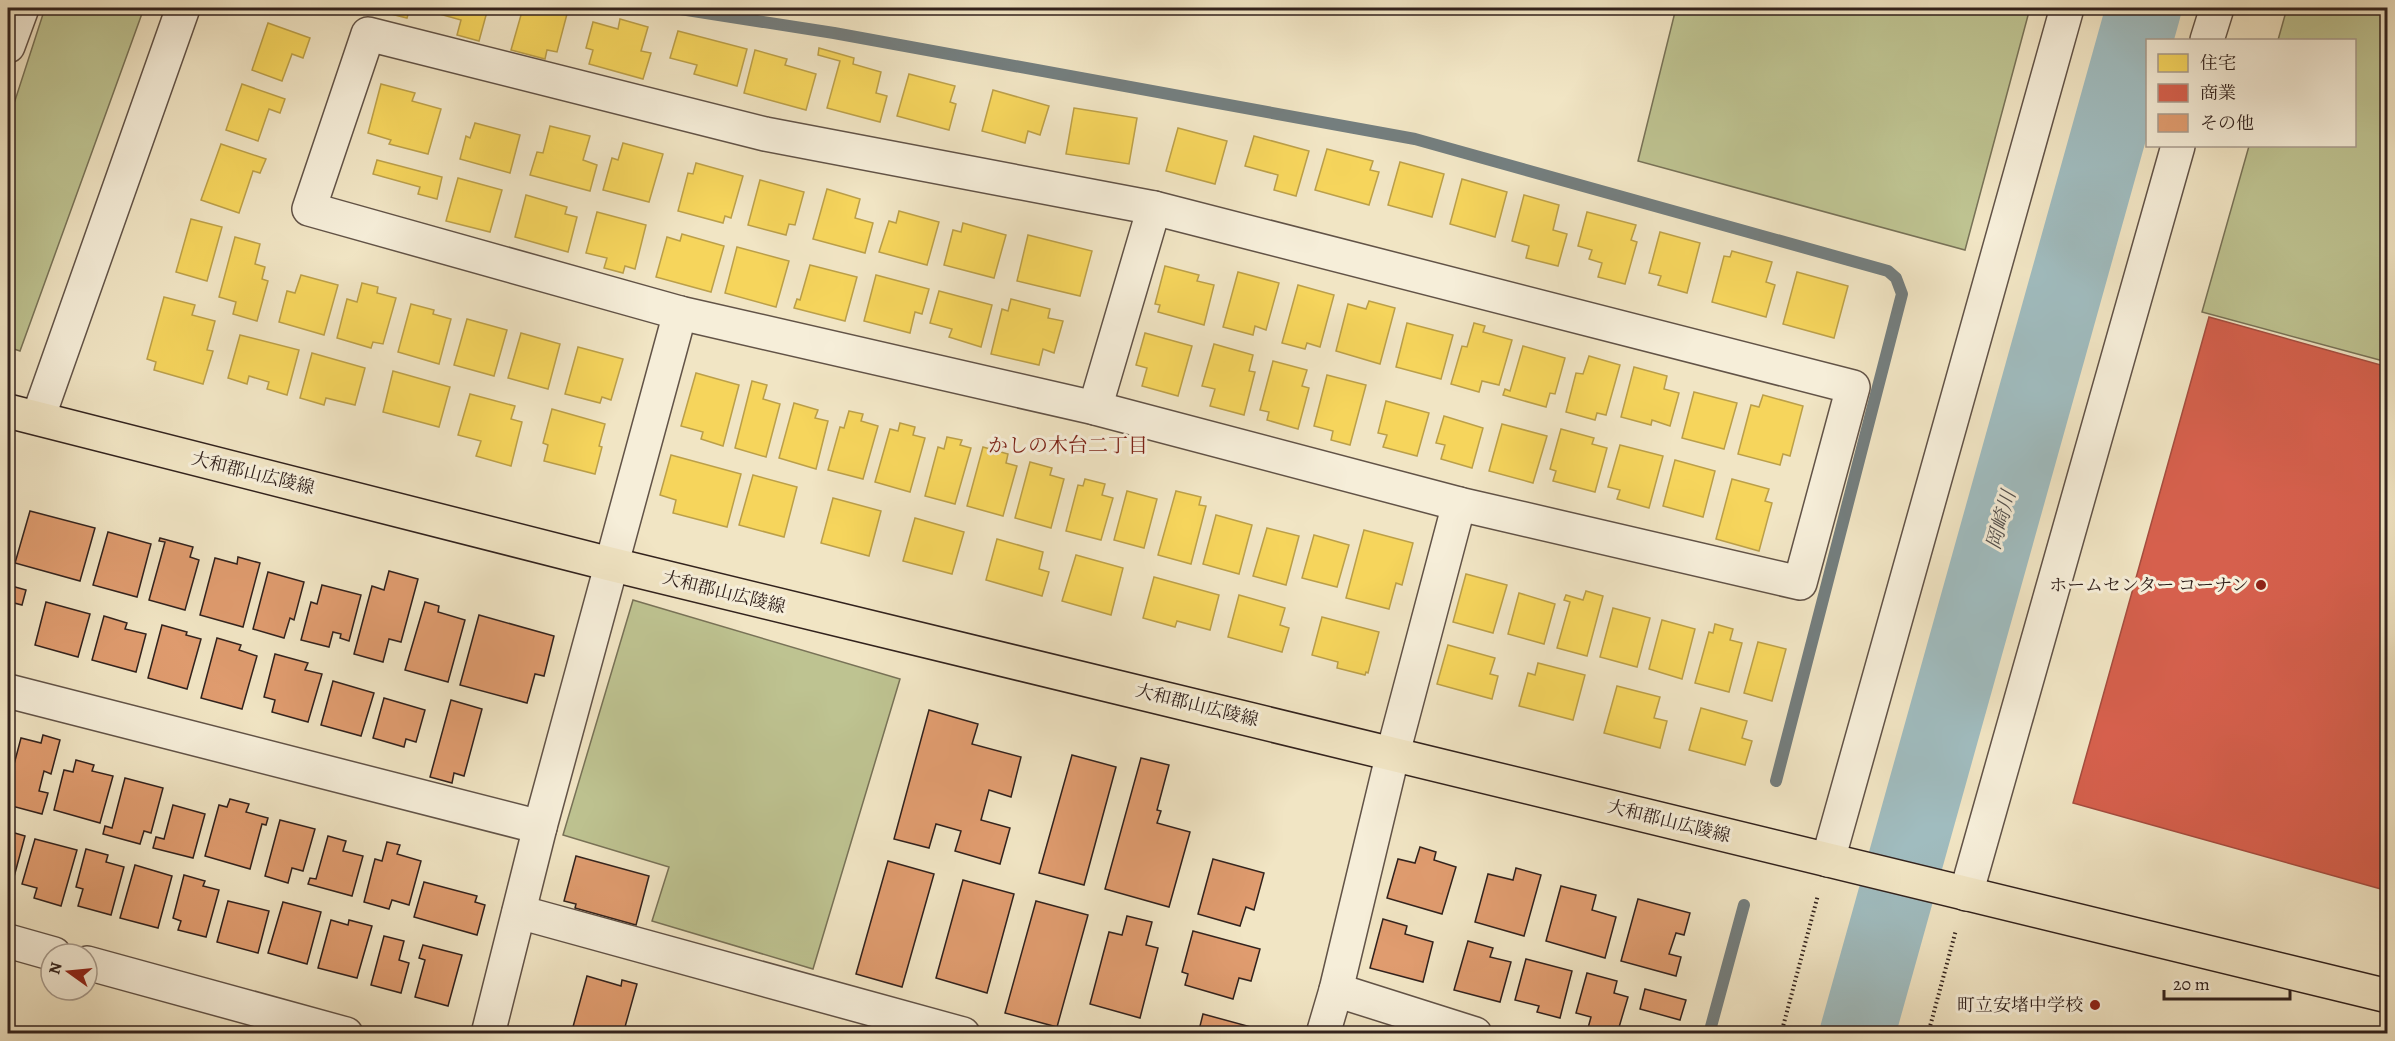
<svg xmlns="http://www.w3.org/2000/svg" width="2395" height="1041" viewBox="0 0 2395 1041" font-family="Alegreya,'Noto Serif JP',serif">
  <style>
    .green { fill: #bec391; stroke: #787257; stroke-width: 1.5 }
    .homes { fill: #f6d55c; stroke: #bb9f49; stroke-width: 1.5 }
    .shops { fill: #d6604d; stroke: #a54d3f; stroke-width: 1.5 }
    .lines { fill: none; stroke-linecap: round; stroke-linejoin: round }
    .stream { stroke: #747e7e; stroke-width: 12 }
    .river { stroke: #a0bcbf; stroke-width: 75 }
    .building { fill: #e09c6f; stroke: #32221d; stroke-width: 1.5 }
    .minor-casing { stroke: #625347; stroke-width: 36 }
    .major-casing { stroke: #32221d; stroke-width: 36 }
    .path { stroke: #32221d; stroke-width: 4; stroke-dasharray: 1.5 3; stroke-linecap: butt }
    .minor { stroke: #f6eed9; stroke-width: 33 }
    .major { stroke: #f1e5c4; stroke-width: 33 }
    .poi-dot { fill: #8f2418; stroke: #f6eed9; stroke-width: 2 }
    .labels { text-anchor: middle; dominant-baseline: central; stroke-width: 6; stroke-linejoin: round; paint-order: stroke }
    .street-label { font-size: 18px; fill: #32221d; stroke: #f6eed9 }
    .poi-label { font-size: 18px; fill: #32221d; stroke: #f6eed9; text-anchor: end }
    .neighbourhood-label { font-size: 20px; fill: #7a1f14; stroke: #f6eed9 }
    .water-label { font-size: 20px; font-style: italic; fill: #53504e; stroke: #f6eed9 }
  </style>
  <rect width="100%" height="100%" fill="#f1e5c4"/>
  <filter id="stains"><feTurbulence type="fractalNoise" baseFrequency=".00333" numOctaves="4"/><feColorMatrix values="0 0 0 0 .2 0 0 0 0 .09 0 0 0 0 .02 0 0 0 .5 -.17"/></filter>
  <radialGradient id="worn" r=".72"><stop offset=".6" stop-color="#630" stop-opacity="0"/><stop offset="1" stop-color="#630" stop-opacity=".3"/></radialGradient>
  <g class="green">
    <path d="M45,8H144L20,351L8,347V122Z"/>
    <path d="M1676,8H2030L1965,250L1638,161Z"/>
    <path d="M2287,8H2387V362L2202,312L2249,146H2354V40H2278Z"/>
    <path d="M633,600L900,679L813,969L652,921L669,867L563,835Z"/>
  </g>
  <g class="homes">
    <path d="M367,8H410L407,18Z"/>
    <path d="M438,8H488L479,41L457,35L461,20L436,13Z"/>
    <path d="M523,8H544L567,14L557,52L547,50L545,59L511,50Z"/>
    <path d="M620,19L648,27L641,51L651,53L643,79L589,64L593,50L586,48L593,22L618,29Z"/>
    <path d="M268,23L310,38L303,58L292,54L282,81L252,70Z"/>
    <path d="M678,31L747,49L737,86L694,74L697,65L670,58Z"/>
    <path d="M819,48L854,58L853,64L881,72L876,93L887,96L880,122L827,108L840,61L818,55Z"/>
    <path d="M755,50L787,59L785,65L816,74L806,110L744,93Z"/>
    <path d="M909,74L955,86L950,102L956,104L949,130L897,116Z"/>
    <path d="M242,84L285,99L280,113L269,109L258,141L226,130Z"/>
    <path d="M381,84L415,93L412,101L441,109L428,154L389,144L391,140L368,133Z"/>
    <path d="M993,90L1049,106L1040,135L1028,131L1025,143L982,131Z"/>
    <path d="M1074,108L1137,118L1129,164L1066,154Z"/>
    <path d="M475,123L520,135L510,173L460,159L466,136L470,138Z"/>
    <path d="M550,126L590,136L583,160L597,165L590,191L530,175L537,152L543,153Z"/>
    <path d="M1178,128L1227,141L1215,184L1166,171Z"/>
    <path d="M1254,136L1309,151L1296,196L1274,190L1278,175L1245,166Z"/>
    <path d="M623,143L663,154L649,202L603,190L612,158L618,160Z"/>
    <path d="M221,144L266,159L260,173L253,171L239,213L201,200Z"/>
    <path d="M1327,149L1373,161L1370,170L1379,172L1369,205L1315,190Z"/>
    <path d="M377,160L442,177L437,199L418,194L420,187L373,174Z"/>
    <path d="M1400,162L1444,174L1432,217L1388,205Z"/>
    <path d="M696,163L743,176L731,218L725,216L723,223L678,211L688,173L693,174Z"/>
    <path d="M458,178L502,190L490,232L446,221Z"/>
    <path d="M1462,179L1507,192L1495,237L1450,224Z"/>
    <path d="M760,180L804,192L795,225L789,224L786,235L748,225Z"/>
    <path d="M827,189L860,199L855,218L873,223L865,253L813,239Z"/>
    <path d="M526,195L567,207L565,214L577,217L568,252L515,237Z"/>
    <path d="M1524,195L1559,205L1553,230L1567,234L1558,266L1526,258L1529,246L1512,241Z"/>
    <path d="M899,211L939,222L927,265L879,252L889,221L896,223Z"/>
    <path d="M597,212L646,225L635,269L625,266L623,273L604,268L607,258L586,253Z"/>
    <path d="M1587,212L1636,225L1631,240L1637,242L1625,284L1598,277L1602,263L1589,259L1592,250L1578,246Z"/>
    <path d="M191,219L222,227L207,281L176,272Z"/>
    <path d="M963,223L1006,235L994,278L944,265L953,230L961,232Z"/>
    <path d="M1660,232L1700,243L1687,293L1658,285L1661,276L1649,273Z"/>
    <path d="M682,234L724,246L711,292L656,277L667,237L680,241Z"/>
    <path d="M1028,235L1092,251L1080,296L1017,281Z"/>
    <path d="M235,237L260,244L255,264L265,267L262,279L268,281L257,321L233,314L236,302L219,297Z"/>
    <path d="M737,247L789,261L776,307L725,293Z"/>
    <path d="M1732,251L1772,262L1766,282L1775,285L1766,317L1712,302L1724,256L1730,257Z"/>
    <path d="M810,265L857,277L845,321L794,308L797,299L800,300Z"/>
    <path d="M1165,266L1199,275L1197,281L1214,285L1204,325L1158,312L1160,305L1155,304Z"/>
    <path d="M1238,272L1279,283L1266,330L1255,326L1253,335L1223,327Z"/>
    <path d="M1797,272L1848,286L1834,338L1783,324Z"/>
    <path d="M301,275L338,285L324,335L279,322L287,291L295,293Z"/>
    <path d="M876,275L929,289L922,314L915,312L910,333L864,321Z"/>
    <path d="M362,283L378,287L377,293L396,298L383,344L373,342L371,348L337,338L347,299L357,302Z"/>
    <path d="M1298,285L1334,295L1320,347L1307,343L1305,349L1282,343Z"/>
    <path d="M939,291L992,305L981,347L949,337L952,329L930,323Z"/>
    <path d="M164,297L195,305L192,315L215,321L207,350L213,351L203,384L154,370L156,362L147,359Z"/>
    <path d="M1011,299L1050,309L1048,318L1063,321L1054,353L1043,349L1039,365L991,354L1002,309L1008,311Z"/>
    <path d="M1369,301L1395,308L1380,364L1336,351L1348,304L1366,309Z"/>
    <path d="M411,304L434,310L433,314L451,319L439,364L398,352Z"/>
    <path d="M467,319L507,330L494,376L454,365Z"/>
    <path d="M1407,323L1453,335L1441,379L1396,367Z"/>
    <path d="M1474,323L1485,326L1483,332L1512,340L1499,385L1482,381L1479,392L1451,384L1462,346L1467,347Z"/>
    <path d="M521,333L560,344L548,389L508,378Z"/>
    <path d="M1145,333L1192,346L1178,396L1142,386L1147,368L1136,365Z"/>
    <path d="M240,335L299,350L287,395L267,389L269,382L249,376L247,384L228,378Z"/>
    <path d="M1214,344L1253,355L1249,371L1255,372L1244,415L1210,406L1215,389L1202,386Z"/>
    <path d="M1523,346L1565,358L1555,394L1550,393L1546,407L1503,395L1505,389L1510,391Z"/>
    <path d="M578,347L623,359L611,400L602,397L600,403L565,394Z"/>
    <path d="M312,353L365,368L355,405L326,398L324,405L300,398Z"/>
    <path d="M1589,356L1620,365L1606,415L1597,413L1595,420L1566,412L1576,373L1583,374Z"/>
    <path d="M1273,361L1307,370L1302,386L1309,388L1298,429L1267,420L1269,412L1260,410Z"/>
    <path d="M1634,367L1667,376L1664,389L1679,393L1670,426L1652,420L1651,425L1621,417Z"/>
    <path d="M393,371L450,387L439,427L383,412Z"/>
    <path d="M696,373L739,385L723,446L701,439L703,432L681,426Z"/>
    <path d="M1327,375L1366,385L1350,445L1331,440L1333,431L1314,426Z"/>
    <path d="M752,381L767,385L763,399L780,404L766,457L735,448Z"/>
    <path d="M1694,392L1737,403L1724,449L1682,438Z"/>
    <path d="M470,394L515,406L511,419L522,422L511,466L476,456L481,441L458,435Z"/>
    <path d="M1763,395L1803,406L1790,456L1783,454L1780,465L1738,454L1751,405L1759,407Z"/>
    <path d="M1386,401L1429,413L1417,456L1383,447L1387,435L1378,433Z"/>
    <path d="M794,403L818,410L815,418L828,421L816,469L779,458Z"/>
    <path d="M552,409L605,424L599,446L602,447L595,474L544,461L548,445L543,443Z"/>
    <path d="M849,411L863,414L861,421L878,426L863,479L828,470L840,427L844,428Z"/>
    <path d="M1444,416L1483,428L1472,468L1441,459L1445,445L1436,443Z"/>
    <path d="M900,423L915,427L913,435L925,438L910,492L875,482L890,429L898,431Z"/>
    <path d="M1502,424L1547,436L1533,483L1489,471Z"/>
    <path d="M1561,429L1594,438L1592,444L1607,448L1595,492L1553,481L1556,471L1550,469Z"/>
    <path d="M947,437L962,440L960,445L971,448L955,504L925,496L938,447L944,449Z"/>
    <path d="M1620,445L1663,456L1649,508L1617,499L1620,490L1608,487Z"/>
    <path d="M983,447L1008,454L1006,463L1017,466L1003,516L967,506Z"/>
    <path d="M671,455L741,474L727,527L673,513L676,500L660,495Z"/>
    <path d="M1675,460L1715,471L1703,517L1663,506Z"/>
    <path d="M1030,462L1052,468L1050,475L1064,479L1051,528L1015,518Z"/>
    <path d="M753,475L797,487L784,537L739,525Z"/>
    <path d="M1085,479L1105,484L1102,495L1113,498L1101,540L1066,531L1078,485L1083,486Z"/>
    <path d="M1732,479L1769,489L1765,501L1772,503L1759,551L1716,539Z"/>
    <path d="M1127,491L1157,499L1144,548L1114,540Z"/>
    <path d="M1176,491L1201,497L1199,505L1206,506L1191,564L1158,555Z"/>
    <path d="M833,498L881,511L869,556L821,543Z"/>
    <path d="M1216,515L1252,525L1239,574L1203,564Z"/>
    <path d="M915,518L964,532L952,574L903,561Z"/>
    <path d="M1267,528L1299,536L1286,585L1253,576Z"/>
    <path d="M1364,530L1413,543L1402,585L1396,583L1389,609L1346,598Z"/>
    <path d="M1314,535L1349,545L1337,587L1302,578Z"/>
    <path d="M997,539L1043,552L1039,569L1049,572L1042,596L986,580Z"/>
    <path d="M1076,555L1123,568L1111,615L1062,601Z"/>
    <path d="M1466,574L1507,585L1493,633L1453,622Z"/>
    <path d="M1154,577L1219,595L1210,630L1177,621L1175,627L1143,618Z"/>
    <path d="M1586,591L1603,596L1587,656L1557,648L1570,602L1564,600L1566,595L1583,600Z"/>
    <path d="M1519,593L1555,604L1544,644L1508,634Z"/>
    <path d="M1239,595L1285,608L1280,625L1289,628L1282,652L1228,637Z"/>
    <path d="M1613,608L1650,618L1637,667L1600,657Z"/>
    <path d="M1322,617L1379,632L1368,673L1366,672L1365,675L1337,668L1338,662L1312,655Z"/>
    <path d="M1662,620L1695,629L1682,679L1649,669Z"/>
    <path d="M1715,624L1733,629L1730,640L1742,643L1729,692L1695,683L1709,632L1713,633Z"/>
    <path d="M1758,642L1786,649L1772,701L1744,693Z"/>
    <path d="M1448,645L1495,658L1490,674L1498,676L1492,699L1437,684Z"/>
    <path d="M1538,663L1585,675L1573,720L1519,706L1528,673L1535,675Z"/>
    <path d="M1617,686L1660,697L1654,718L1667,721L1660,748L1604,733Z"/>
    <path d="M1701,708L1747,721L1742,738L1752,741L1745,765L1689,750Z"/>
  </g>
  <path class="shops" d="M2209,317L2388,367V891L2073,803Z"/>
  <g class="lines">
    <g class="stream">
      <path d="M674,8L834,33L1415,139L1888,271L1896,278L1902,294L1776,781"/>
      <path d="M1709,1034L1744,905"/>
    </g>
    <path class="river" d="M1857,1034L2144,8"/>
  </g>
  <g class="building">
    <path d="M30,511L95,528L80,581L15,563Z"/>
    <path d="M108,532L151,544L137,597L93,585Z"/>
    <path d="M160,538L193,547L190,557L199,560L185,610L149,600L165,542L159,541Z"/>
    <path d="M238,557L260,563L243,627L200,615L215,558L237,564Z"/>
    <path d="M389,571L418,579L401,642L389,639L383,662L354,654L372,586L384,590Z"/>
    <path d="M268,572L304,582L294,620L290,618L284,638L253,629Z"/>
    <path d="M8,585L26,590L22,605L14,603L8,628Z"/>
    <path d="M322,585L361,595L349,641L340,638L341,634L333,632L329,647L301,640L311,602L317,604Z"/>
    <path d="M46,602L90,614L78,657L35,645Z"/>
    <path d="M425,602L439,606L438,612L465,620L448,682L405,670Z"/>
    <path d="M479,615L554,636L544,676L535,674L527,703L460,685Z"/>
    <path d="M104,616L127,623L125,629L146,634L136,672L92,660Z"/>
    <path d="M162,625L187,632L186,635L201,639L187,689L148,678Z"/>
    <path d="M217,638L241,645L239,650L257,656L242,709L201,698Z"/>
    <path d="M275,654L308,663L305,670L322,674L308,722L272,712L275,700L264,697Z"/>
    <path d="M333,681L374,693L361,736L321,725Z"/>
    <path d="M384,698L425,710L416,742L406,739L404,747L373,738Z"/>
    <path d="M451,700L482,709L464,776L454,773L452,783L430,777Z"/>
    <path d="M929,710L978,724L972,744L1021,757L1011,797L989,790L981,820L1010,828L1000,864L955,851L961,831L936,824L929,848L894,839Z"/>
    <path d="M43,735L60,740L51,774L44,771L39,791L48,793L42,814L8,805V787L21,738L41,743Z"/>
    <path d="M1072,755L1116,767L1084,885L1039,873Z"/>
    <path d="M1141,758L1169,765L1157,810L1161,811L1157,823L1190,832L1169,907L1105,889Z"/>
    <path d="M76,760L94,765L92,771L113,776L100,823L54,810L64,770L73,772Z"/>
    <path d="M125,778L163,788L151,833L144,831L140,844L103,834L105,826L112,828Z"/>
    <path d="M230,799L249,804L246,812L268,818L266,825L262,824L250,869L205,856L219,805L227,807Z"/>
    <path d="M173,805L205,814L193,858L153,848L156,837L164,839Z"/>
    <path d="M280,820L315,829L303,871L292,868L288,883L265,876Z"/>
    <path d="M8,831L25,836L11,888L8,887Z"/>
    <path d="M328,836L346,841L343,851L363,856L352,896L308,884L310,878L316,879Z"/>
    <path d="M35,839L77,850L61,906L34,898L37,888L22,884Z"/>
    <path d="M387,842L400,845L397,854L421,861L409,905L392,900L389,909L364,902L375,859L382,861Z"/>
    <path d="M1420,847L1436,852L1434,860L1456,867L1442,914L1387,898L1398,859L1415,863Z"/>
    <path d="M86,849L108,855L106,862L124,867L111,915L78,906L83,889L76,887Z"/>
    <path d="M576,856L649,876L636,925L575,908L576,904L564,901Z"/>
    <path d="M1213,859L1264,873L1254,910L1246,907L1240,926L1198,914Z"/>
    <path d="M888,861L934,874L902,987L856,974Z"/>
    <path d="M135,865L172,876L158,928L120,918Z"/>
    <path d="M1516,868L1541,875L1524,936L1475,922L1488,874L1513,880Z"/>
    <path d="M184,875L205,881L203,886L219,890L206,937L178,930L181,921L173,918Z"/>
    <path d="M963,880L1014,894L987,993L936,978Z"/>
    <path d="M424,882L477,896L475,902L485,905L477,935L414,917Z"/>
    <path d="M1561,886L1596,895L1592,910L1616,917L1605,958L1546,941Z"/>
    <path d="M1638,899L1690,913L1684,935L1676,933L1669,954L1681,957L1676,976L1621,961Z"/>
    <path d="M228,901L269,911L258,953L217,942Z"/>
    <path d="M1036,901L1088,915L1057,1027L1005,1013Z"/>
    <path d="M283,902L321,912L307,964L268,953Z"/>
    <path d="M1127,916L1152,922L1146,945L1158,948L1140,1018L1090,1004L1109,932L1122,935Z"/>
    <path d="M1383,919L1407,926L1405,934L1433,942L1423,982L1370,968Z"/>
    <path d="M331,920L348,925L349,920L372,926L357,978L318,968Z"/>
    <path d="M1193,931L1260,949L1251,981L1239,978L1233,999L1185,985L1188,974L1182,972Z"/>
    <path d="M384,936L404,941L399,960L409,963L401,993L371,985Z"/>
    <path d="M1468,941L1493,948L1490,957L1511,962L1500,1002L1454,990Z"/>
    <path d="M423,945L462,955L448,1006L415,997L425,960L419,958Z"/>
    <path d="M1526,959L1572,971L1560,1018L1537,1012L1539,1006L1515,1000Z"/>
    <path d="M1587,973L1617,981L1614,993L1628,997L1617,1034H1607L1588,1028L1591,1017L1576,1013Z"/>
    <path d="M587,976L621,986L622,980L637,984L623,1034H571Z"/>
    <path d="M1645,989L1686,1000L1680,1020L1640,1009Z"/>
    <path d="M1203,1014L1273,1033V1034H1198Z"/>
  </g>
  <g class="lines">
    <defs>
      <g id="minor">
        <path d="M368,34L765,134L1154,208L1853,387L1800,583L1459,504L1095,408L680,313L309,209Z"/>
        <path d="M2207,40L2217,8"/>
        <path d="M8,46L22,8"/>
        <path d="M1095,408L1154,208"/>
        <path d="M38,418L183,8"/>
        <path d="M8,691L540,827"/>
        <path d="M1828,860L2067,8"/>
        <path d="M1966,894L2178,146"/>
        <path d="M519,912L963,1034"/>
        <path d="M8,941L54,954"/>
        <path d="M87,963L346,1034"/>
        <path d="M1336,990L1475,1034"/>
        <path d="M488,1034L540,827L680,313"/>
        <path d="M1323,1034L1336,990L1393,753L1459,504"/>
      </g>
      <path id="major" d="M8,411L610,564L2388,996"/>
    </defs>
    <use href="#minor" class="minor-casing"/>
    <use href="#major" class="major-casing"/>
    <g class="path">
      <path d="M1781,1034L1818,895"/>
      <path d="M1928,1034L1956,930"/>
    </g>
    <use href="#minor" class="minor"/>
    <use href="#major" class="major"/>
  </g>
  <g class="poi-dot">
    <circle cx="2261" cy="585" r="6"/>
    <circle cx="2095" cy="1005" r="6"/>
  </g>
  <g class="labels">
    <g class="street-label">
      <text transform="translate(253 473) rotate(14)">大和郡山広陵線</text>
      <text transform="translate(724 592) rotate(14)">大和郡山広陵線</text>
      <text transform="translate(1197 705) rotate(14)">大和郡山広陵線</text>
      <text transform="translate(1669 821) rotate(14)">大和郡山広陵線</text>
    </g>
    <g class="poi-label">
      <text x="2249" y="585">ホームセンター コーナン</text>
      <text x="2083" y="1005">町立安堵中学校</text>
    </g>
    <g class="neighbourhood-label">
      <text x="1068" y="445">かしの木台二丁目</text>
    </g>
    <g class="water-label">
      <text transform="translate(2001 520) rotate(-74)">岡崎川</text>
    </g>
  </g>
  <rect width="2395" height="1041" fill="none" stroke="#f1e5c4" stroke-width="30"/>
  <rect x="9" y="9" width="2377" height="1023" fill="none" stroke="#32221d" stroke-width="3"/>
  <rect x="15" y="15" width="2365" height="1011" fill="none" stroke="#32221d" stroke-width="1.5"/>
  <rect x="2146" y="39" width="210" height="108" fill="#f6eed9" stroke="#a89c8e" stroke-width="1.5"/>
  <rect x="2158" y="54" width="30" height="18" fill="#f6d55c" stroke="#a89c8e" stroke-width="1.5"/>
  <text x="2200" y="69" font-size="18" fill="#32221d">住宅</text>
  <rect x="2158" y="84" width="30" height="18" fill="#d6604d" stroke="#a89c8e" stroke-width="1.5"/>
  <text x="2200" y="99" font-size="18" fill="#32221d">商業</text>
  <rect x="2158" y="114" width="30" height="18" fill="#e09c6f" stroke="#a89c8e" stroke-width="1.5"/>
  <text x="2200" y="129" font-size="18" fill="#32221d">その他</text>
  <g transform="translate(69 972) rotate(285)"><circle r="28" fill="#f6eed9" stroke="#a89c8e" stroke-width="1.5"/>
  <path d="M0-4.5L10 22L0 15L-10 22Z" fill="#8f2418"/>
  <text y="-9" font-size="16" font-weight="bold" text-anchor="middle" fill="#32221d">N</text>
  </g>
  <path d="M2164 990v9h126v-9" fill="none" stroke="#32221d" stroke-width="3"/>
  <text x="2173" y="990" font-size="18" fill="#32221d" stroke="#f6eed9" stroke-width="4.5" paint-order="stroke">20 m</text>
  <rect width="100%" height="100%" filter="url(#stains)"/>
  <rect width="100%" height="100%" fill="url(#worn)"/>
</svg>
